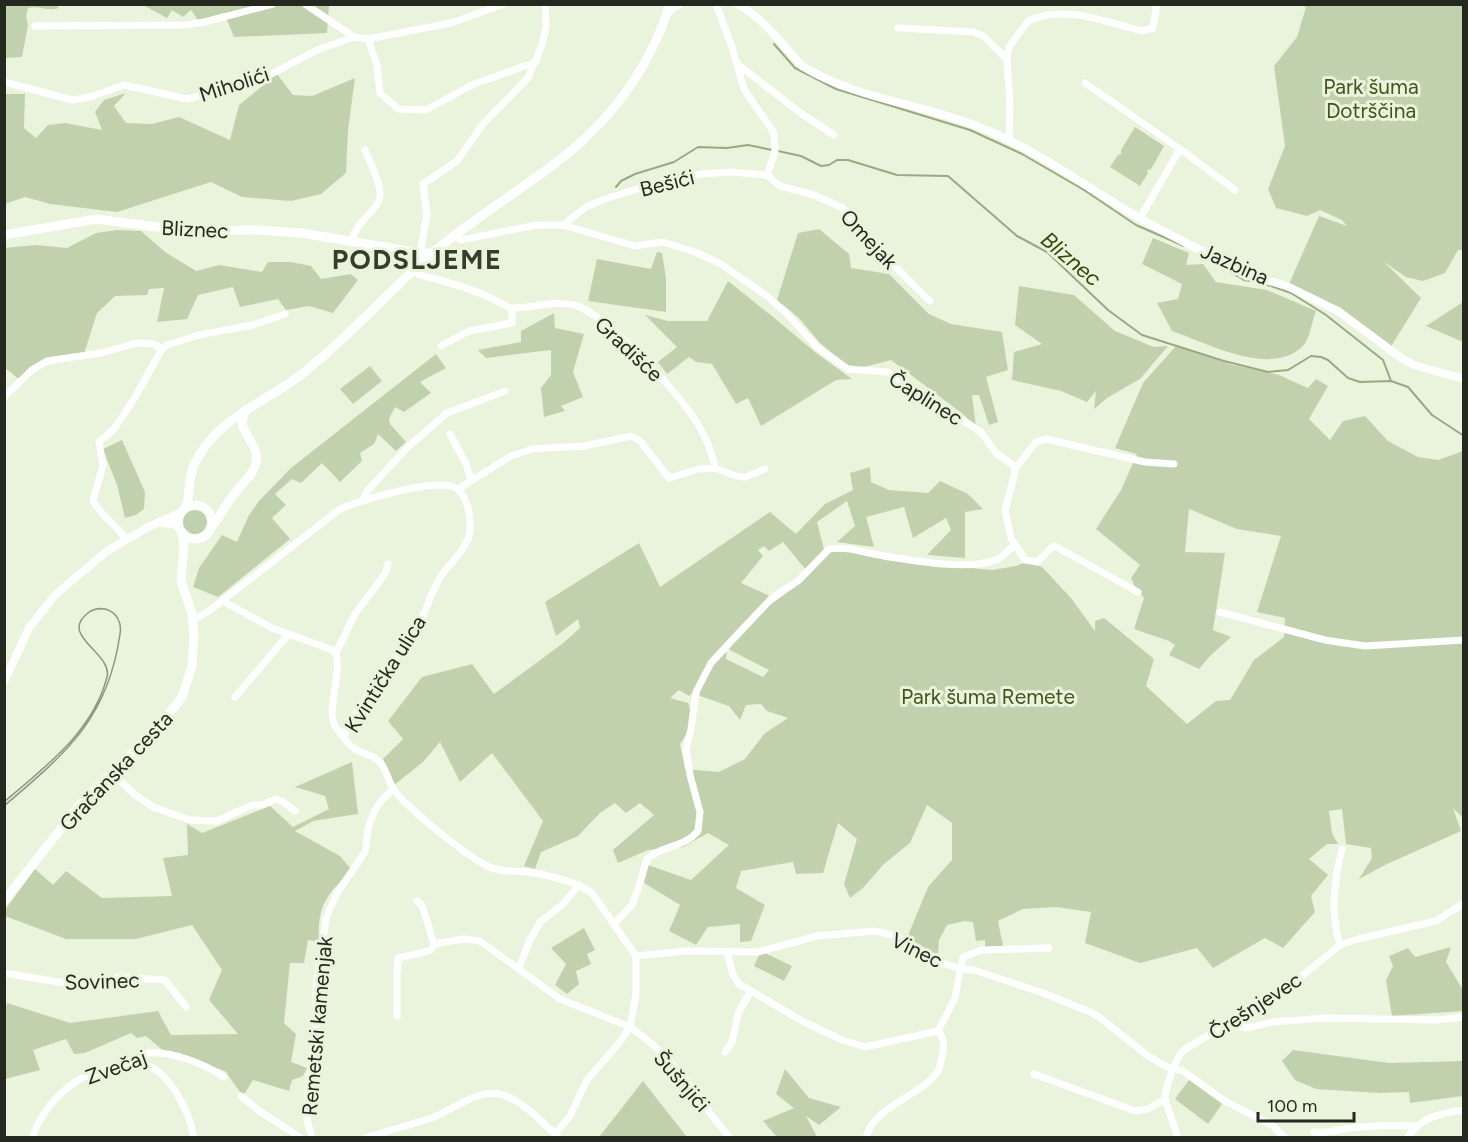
<svg xmlns="http://www.w3.org/2000/svg" width="1468" height="1142" viewBox="0 0 1468 1142" font-family="Figtree,sans-serif">
  <style>
    .green { fill: #c2d1ad; fill-rule: evenodd }
    .lines { fill: none; stroke-linecap: round; stroke-linejoin: round }
    .stream { stroke: #99a982; stroke-width: 2 }
    .minor { stroke: #fff; stroke-width: 7 }
    .tertiary { stroke: #fff; stroke-width: 8 }
    .secondary { stroke: #fff; stroke-width: 9 }
    .tram { stroke: #8e9584; stroke-width: 1.5 }
    .labels { text-anchor: middle; dominant-baseline: central; stroke-width: 6; stroke-linejoin: round; paint-order: stroke }
    .street-label { font-size: 21px; fill: #25281f; stroke: #eaf4dc }
    .park-label { font-size: 21px; fill: #42551b; stroke: #eaf4dc }
    .water-label { font-size: 22px; font-style: italic; fill: #334507; stroke: #eaf4dc }
    .district-label { font-size: 27px; font-weight: bold; letter-spacing: 1.5px; fill: #363d2a; stroke: #eaf4dc }
  </style>
  <rect width="100%" height="100%" fill="#eaf4dc"/>
  <g class="green">
    <path d="M5,4L56,5L59,8C48,12 40,5 28,8L26,16L28,25L22,57L5,58Z"/>
    <path d="M143,5H329L327,33L234,37L224,13L198,20L191,10L183,17L172,10L167,18Z"/>
    <path d="M1301,5H1463V250H1458L1445,273L1423,281L1406,277L1384,262L1421,298L1390,348L1289,284L1319,216L1347,226L1342,220L1320,210L1307,216L1276,208L1268,189L1285,146L1274,66L1297,37L1306,7Z"/>
    <path d="M277,74L293,95L312,96L355,78L348,130L346,173L321,194L291,201L242,197L211,182L117,212L50,204L25,197L5,204L4,94H25L24,128L36,138L48,125L65,123L102,130L95,112L104,100L126,93L114,106L126,123L152,124L179,117L230,140L239,105Z"/>
    <path d="M1135,127L1164,146L1151,169L1147,170L1148,173L1140,186L1110,167L1118,155L1121,154V150Z"/>
    <path d="M819,229L849,254L851,268L889,274L929,314L951,324L1002,332L1008,370L986,377L998,422L989,425L979,395H972L976,427L963,414L891,360L853,370L820,343L799,318L777,300L798,233Z"/>
    <path d="M117,230L141,231L165,252L196,271L219,265L262,272L268,262H291L311,266L321,279L351,274L358,280L333,313L309,306L286,310L278,299L240,307L233,287L198,295L187,319L157,322L164,288L149,289L147,295L115,296L97,313L84,354C53,356 42,356 19,379L5,368L4,248L36,245L67,248L96,233Z"/>
    <path d="M1153,238L1189,253L1186,265L1203,264L1216,282L1267,290L1316,311C1312,321 1310,339 1303,346C1271,378 1207,343 1172,331L1157,303L1178,299L1182,284L1142,264Z"/>
    <path d="M657,252L662,253L666,278V312L588,301L597,259L651,269Z"/>
    <path d="M728,281L772,316L815,352L852,379L836,380L761,426L748,398L736,404L712,364L696,362L689,357L667,374L658,362L677,347L645,315L668,321H707Z"/>
    <path d="M1019,286L1074,295L1115,331L1154,347L1168,346L1140,379L1107,398L1094,409L1096,391L1087,402L1061,391L1012,380L1014,352L1042,344L1015,325Z"/>
    <path d="M1463,302V342L1426,326Z"/>
    <path d="M554,313L555,328L584,334L573,372L583,397L561,406L565,411L544,417L541,388L551,375V350L486,358L478,350L521,342V331Z"/>
    <path d="M1176,346L1233,365L1279,375L1308,388L1316,379L1328,386L1309,419L1330,440L1343,421L1365,416L1388,441L1418,457L1438,460L1463,451V818L1453,808L1461,831L1387,864L1359,879L1372,858L1371,848L1346,844L1342,809L1329,811L1332,833L1338,844H1327L1309,859L1328,875L1311,896L1315,912L1283,948L1265,938L1213,968L1197,948L1140,963L1085,943L1091,912L1056,907L1023,909L998,921L1003,946L985,947V940L976,941L973,922L965,921L947,925L939,940L938,955L907,938L928,887L952,860V823L927,805L910,843L884,864L863,888L850,898L844,884L857,839L838,823L823,873L796,874L793,862L741,871L736,888L765,905L751,941L740,942V924L708,927L696,945L669,931L680,905L644,883L648,865L691,880L729,845L708,833L683,847L648,850L618,863L613,850L654,815L640,803L626,813L615,803L600,813L578,836L541,852L535,869L524,866L543,821L492,753L460,782L440,742L423,762L394,785L383,759L403,739L388,721L422,677L472,664L494,694L562,644L580,628L578,619L556,636L545,602L639,543L660,587L770,512L796,534L825,504L853,490L850,473L870,467L871,482L889,490L928,493L940,481L968,494L983,509L965,512V558L927,555L951,530L946,518L913,538L904,507L866,517L874,547L837,542L855,526L847,501L817,522L824,549L806,570L783,542L769,551L764,546L758,550L763,556L741,583L770,596V605L785,594L828,551L842,547L884,560L992,570L1016,566L1026,562L1042,567L1071,598L1095,631V621L1104,618L1154,659L1146,686L1187,724L1216,701L1230,700L1254,660L1284,637L1285,618L1257,612L1281,536L1237,529L1189,509L1185,552L1225,553L1213,630L1231,637L1210,656L1199,669L1169,655L1175,645L1169,641L1134,629L1144,598L1135,587L1131,578L1140,565L1096,529L1121,490L1137,454L1115,448L1143,383ZM727,649H728L769,670L763,677L726,659ZM698,688L700,696L729,706L740,720L746,705L761,704L767,711L788,718L764,734L745,759L719,772L685,769L680,744C689,732 694,718 688,703L670,698L679,690L689,696Z"/>
    <path d="M436,354L446,368L420,382L431,393L404,412L395,407L389,419L390,424L406,442L396,451L378,434L374,444L360,453L362,461L340,482L322,463L301,483L292,479L275,494L286,505L272,518L290,539L218,597L193,587L199,568L222,535L237,542L249,515L259,501L291,468Z"/>
    <path d="M370,366L382,381L353,404L340,389Z"/>
    <path d="M122,440L145,492L144,509L136,515L125,518L117,485L103,449Z"/>
    <circle cx="195" cy="522" r="12"/>
    <path d="M352,762L358,814L313,821L295,831L340,856L352,870C327,894 317,905 319,942L308,940L304,963H290L284,1023L296,1034L291,1062L307,1068L303,1076L292,1080L289,1091L253,1080L243,1096L225,1071L161,1049L146,1036L137,1038L131,1033L85,1053L74,1054L66,1039L33,1050L40,1070L5,1079L4,1014L7,1003L70,1023L158,1011L171,1035L238,1034L209,1000L222,970L192,925L136,939H66L5,916V910L35,869L53,885L66,871L102,898L172,896L163,858L188,855L187,824L202,833L270,806L293,827L329,809L325,796L295,787Z"/>
    <path d="M584,928L595,950L587,954L591,964L576,971L579,984L567,994L555,985L566,964L551,948Z"/>
    <path d="M1451,947L1446,962L1463,990V1011L1392,1016L1386,980L1393,966L1389,956L1408,948L1415,957Z"/>
    <path d="M763,952L792,966L784,981L754,966L760,953Z"/>
    <path d="M1293,1050L1389,1063L1463,1061V1096L1410,1103L1409,1092L1379,1093L1316,1089L1295,1080L1282,1061Z"/>
    <path d="M785,1069L809,1098L841,1107L819,1125L806,1116L817,1137H777L763,1121L794,1108L776,1094Z"/>
    <path d="M1189,1080L1222,1104L1208,1124L1175,1099Z"/>
    <path d="M643,1081L687,1137H599Z"/>
  </g>
  <g class="lines">
    <g class="stream">
      <path d="M774,44L795,68L836,89L970,130L1022,154L1084,190L1136,225L1184,246"/>
      <path d="M778,151L801,156L821,166L829,165L837,160H848L897,175L948,176L1017,236L1047,252L1108,310L1142,335L1224,361L1268,372L1288,370L1311,356L1321,357L1328,360L1348,378L1360,382L1391,381L1408,387L1432,415L1464,436"/>
      <path d="M616,187L621,181L635,174L674,162L698,147L727,148L748,145L772,150"/>
      <path d="M1205,257L1244,280L1262,283L1291,293L1326,315L1383,360L1391,381"/>
    </g>
    <g class="minor">
      <path d="M305,4L354,37L368,39L451,23L504,4"/>
      <path d="M35,26L185,25L205,22L273,4"/>
      <path d="M898,28L974,32L983,36L1007,59"/>
      <path d="M368,39L377,65L380,93L398,109L426,110L474,84L536,62"/>
      <path d="M736,63L802,114L834,135"/>
      <path d="M4,82L72,100L90,97L124,85L187,99L262,79L317,50L354,37"/>
      <path d="M1085,83L1180,149L1140,218"/>
      <path d="M1009,140L1010,106L1007,59L1009,47L1028,21C1065,4 1105,22 1142,31L1153,28L1157,4"/>
      <path d="M1180,149L1235,190"/>
      <path d="M767,175L780,186L814,195L843,208L875,247L930,301"/>
      <path d="M563,225L635,246L663,242L695,252L721,264L767,296L786,313L818,348L848,369L888,372L981,432L997,454L1013,465L1015,469V473L1005,510L1011,538L1025,560L1037,562L1051,548L1055,546L1138,592"/>
      <path d="M454,236L461,240L536,225H563L586,207L602,200L660,182L702,174L731,172L767,175L775,152L774,133L744,89L732,47L716,4"/>
      <path d="M352,241C356,219 382,210 380,192C379,179 370,163 365,150"/>
      <path d="M420,253L427,215L423,184L457,161L483,124L528,78L542,45L546,26L545,4"/>
      <path d="M414,271L420,275C452,283 481,291 510,308C530,309 553,300 574,305C603,312 669,384 688,410C701,427 711,447 715,468"/>
      <path d="M441,346L469,331L512,323V309"/>
      <path d="M4,397L32,370L47,361L101,353L137,343L154,344L162,349"/>
      <path d="M450,434L466,464L471,480"/>
      <path d="M1015,469L1036,442L1046,439L1145,462L1174,464"/>
      <path d="M458,489L511,456L532,449L584,446L631,436L640,441L669,478L699,469L715,468L736,476L745,477L765,469"/>
      <path d="M362,501L367,491L408,447L447,413L505,391"/>
      <path d="M126,540C117,524 100,516 93,500L103,466L99,442L114,429L134,399L162,349L167,345L199,335L253,325L285,314"/>
      <path d="M388,564L385,574L355,614L336,653C342,674 326,710 335,726C340,733 348,745 356,750C364,754 373,755 380,762C387,770 388,782 395,791C406,807 468,857 487,866C499,872 514,871 527,872C549,875 574,881 592,893L636,956V994L630,1027L619,1043L587,1080L570,1116L555,1134"/>
      <path d="M223,601L272,628L330,649L336,653"/>
      <path d="M1220,612L1325,640L1365,646L1464,640"/>
      <path d="M193,620L209,611L340,509C362,500 436,477 456,488C463,492 466,501 468,508C470,518 472,529 468,539C462,554 450,563 441,576C431,591 427,610 418,626C395,664 362,695 344,736"/>
      <path d="M235,697L288,635"/>
      <path d="M112,773L134,794L153,807L190,820L217,821L252,805H262L276,799L282,801L295,811"/>
      <path d="M417,901L422,905L434,944L464,939L480,941L560,999L630,1027C644,1037 661,1051 672,1064C693,1087 709,1114 730,1138"/>
      <path d="M614,924L632,905L639,886L647,859C662,845 684,848 698,831L700,812L690,775L686,749L691,729L696,692L711,663L737,635L771,599L799,580L829,549C847,546 862,552 879,555C910,560 967,571 996,560C1003,557 1009,550 1014,545"/>
      <path d="M1340,945C1330,913 1334,881 1342,849"/>
      <path d="M727,953L733,974L739,984L804,1022L842,1040L865,1047L938,1031"/>
      <path d="M636,956L685,951L758,952L817,936L875,931L896,936L942,963L961,969L974,970L1043,993L1095,1014L1147,1055L1167,1067L1183,1071L1225,1101L1273,1126L1285,1138"/>
      <path d="M519,968L530,940L540,922L562,905L579,885"/>
      <path d="M4,973L70,984L121,977L165,980L186,1007"/>
      <path d="M397,1016V974L398,958L430,951L434,944"/>
      <path d="M1234,1019L1241,1027L1246,1028L1273,1022L1326,1018L1437,1020L1464,1017"/>
      <path d="M938,1031L955,998L963,957L982,950L1049,948"/>
      <path d="M725,1052L732,1042L738,1014L750,992"/>
      <path d="M139,1063L147,1053C172,1051 203,1063 224,1077"/>
      <path d="M1034,1074L1135,1111L1148,1109L1165,1099C1165,1088 1176,1057 1184,1050L1291,985L1340,945L1358,939L1436,921L1464,903"/>
      <path d="M241,1096L258,1110L301,1138"/>
      <path d="M1165,1099L1178,1138"/>
      <path d="M1314,1132C1327,1134 1338,1129 1352,1128C1373,1125 1394,1125 1415,1126"/>
      <path d="M32,1138C41,1112 61,1088 86,1076C96,1071 106,1070 117,1068C124,1066 131,1061 139,1063C168,1066 190,1113 194,1138"/>
      <path d="M312,1138L307,1119L308,1093L316,1024V987L326,918L337,893L365,852L368,829L374,812L381,801L393,789"/>
      <path d="M366,1138C388,1130 410,1125 432,1118C453,1110 477,1089 500,1094C520,1098 544,1124 559,1138"/>
      <path d="M866,1138C873,1106 922,1096 938,1071C941,1066 941,1058 943,1052C944,1043 944,1038 938,1031"/>
      <path d="M1407,1138C1421,1117 1440,1113 1464,1110"/>
    </g>
    <g class="tertiary">
      <path d="M737,4C762,17 783,45 802,66C854,98 917,103 974,125C1028,145 1075,179 1124,209C1160,231 1199,249 1237,269L1255,277L1287,286L1338,311L1404,360L1417,366L1464,379"/>
      <path d="M666,15L673,8L680,4"/>
      <path d="M161,523L174,524L179,528"/>
      <path d="M4,682L29,628L55,595L107,551L148,527L180,513"/>
    </g>
    <g class="secondary">
      <path d="M4,235L96,219L188,231L257,230L301,233L420,253H434"/>
      <path d="M389,249L414,271"/>
      <circle cx="195" cy="522" r="17"/>
      <path d="M186,507C191,493 187,478 195,463C219,414 270,402 308,369C355,331 395,284 441,246C481,213 526,187 566,155C615,115 651,65 670,4"/>
      <path d="M210,528C219,519 224,507 232,497C239,485 254,476 256,462C260,439 231,431 247,409"/>
      <path d="M4,901L78,807L162,723L182,697L192,666L194,637L192,614L181,581L184,545L182,532"/>
    </g>
    <path class="tram" d="M4,802C45,767 93,732 107,677C113,653 58,636 88,613C93,609 99,608 105,609C117,612 122,623 120,634C108,719 66,753 4,806"/>
  </g>
  <g class="labels">
    <g class="street-label">
      <text transform="translate(234 84) rotate(-18)">Miholići</text>
      <text transform="translate(667 183) rotate(-14)">Bešići</text>
      <text transform="translate(195 229) rotate(3)">Bliznec</text>
      <text transform="translate(869 239) rotate(47)">Omejak</text>
      <text transform="translate(1235 264) rotate(24)">Jazbina</text>
      <text transform="translate(629 349) rotate(43)">Gradišće</text>
      <text transform="translate(926 398) rotate(32)">Čaplinec</text>
      <text transform="translate(385 674) rotate(-58)">Kvintička ulica</text>
      <text transform="translate(116 771) rotate(-47)">Gračanska cesta</text>
      <text transform="translate(917 950) rotate(26)">Vinec</text>
      <text transform="translate(102 981) rotate(-2)">Sovinec</text>
      <text transform="translate(1255 1006) rotate(-33)">Črešnjevec</text>
      <text transform="translate(317 1026) rotate(-85)">Remetski kamenjak</text>
      <text transform="translate(116 1067) rotate(-20)">Zvečaj</text>
      <text transform="translate(682 1081) rotate(49)">Šušnjići</text>
    </g>
    <g class="park-label">
      <text x="1371" y="86">Park šuma<tspan x="1371" dy="24">Dotrščina</tspan></text>
      <text x="988" y="696">Park šuma Remete</text>
    </g>
    <g class="water-label">
      <text transform="translate(1071 259) rotate(40)">Bliznec</text>
    </g>
    <g class="district-label">
      <text x="417" y="259">PODSLJEME</text>
    </g>
  </g>
  <rect width="1468" height="1142" fill="none" stroke="#25281f" stroke-width="12"/>
  <path d="M1258 1112v9h96v-9" fill="none" stroke="#25281f" stroke-width="3"/>
  <text x="1267" y="1112" font-size="18" fill="#25281f" stroke="#eaf4dc" stroke-width="4.5" paint-order="stroke">100 m</text>
</svg>
